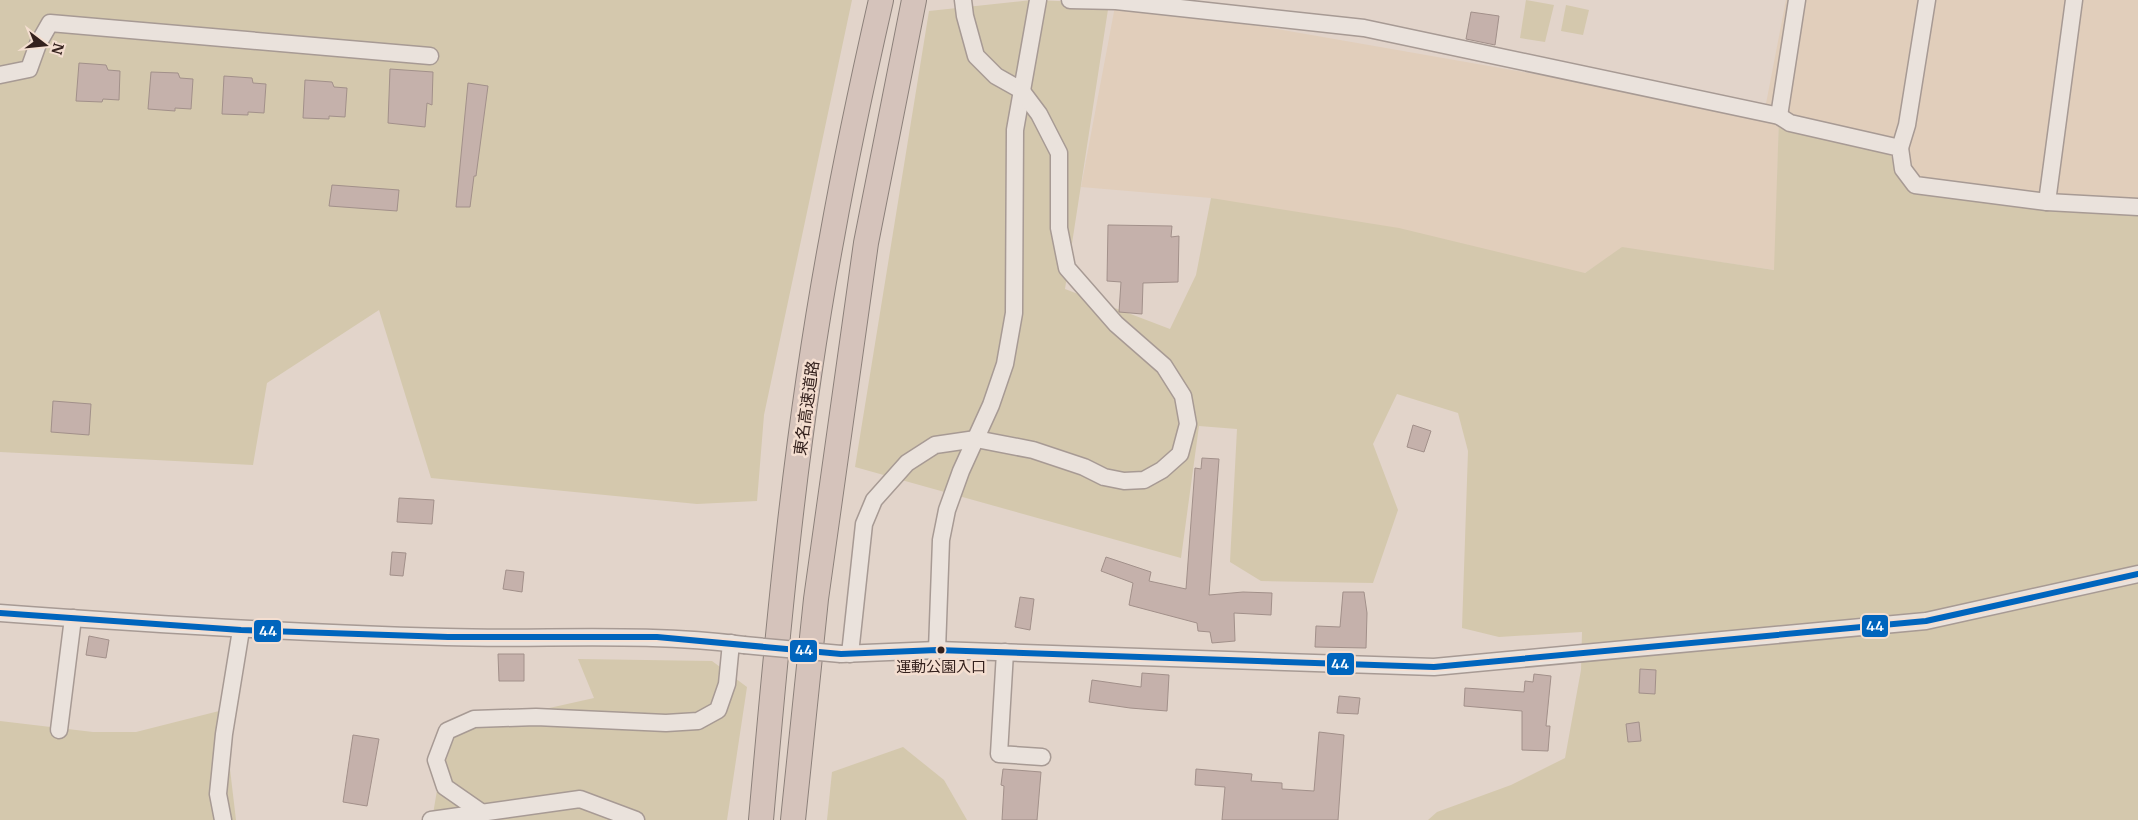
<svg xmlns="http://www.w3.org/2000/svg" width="2138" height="820" viewBox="0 0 2138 820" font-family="Merriweather,'Noto Sans JP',serif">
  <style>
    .farmland { fill: #e1cebb }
    .green { fill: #d4c8ad }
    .building { fill: #c5b1ab; stroke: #a2908a }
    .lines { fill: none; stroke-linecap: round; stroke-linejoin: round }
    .minor-casing { stroke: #a79a94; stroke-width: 19 }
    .highway-casing { stroke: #8c807a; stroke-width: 26 }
    .minor { stroke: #eae2dc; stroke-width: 16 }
    .highway { stroke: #d5c3bb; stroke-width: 24 }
    .minor-bridge-casing { stroke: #a79a94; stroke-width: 19; stroke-linecap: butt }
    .minor-bridge { stroke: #eae2dc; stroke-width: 16 }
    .bus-1-casing { stroke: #f4ded0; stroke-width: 10 }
    .bus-1 { stroke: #0065bd; stroke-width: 6 }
    .bus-dot { fill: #34211d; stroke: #f4ded0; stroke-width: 2 }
    .labels { text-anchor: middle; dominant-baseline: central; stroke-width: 5; stroke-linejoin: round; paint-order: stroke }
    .bus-label { font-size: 15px; fill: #34211d; stroke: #f4ded0 }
    .street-label { font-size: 16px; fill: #34211d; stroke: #f4ded0 }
    .line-badge { stroke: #f4ded0; stroke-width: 2 }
    .badge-label { font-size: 14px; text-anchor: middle; font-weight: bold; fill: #fff }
  </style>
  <rect width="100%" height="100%" fill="#e2d4ca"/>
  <path class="farmland" d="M1786,0H2138V207L1897,183L1779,117L1775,270L1623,248L1574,280L1211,198L1081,187L1116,1L1764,114Z"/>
  <g class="green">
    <path d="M0,0H852L764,415L757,501L697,504L431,478L379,310L267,383L253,465L0,452Z"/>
    <path d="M1032,0L1109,3L1065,289L1170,329L1196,275L1211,198L1399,228L1585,273L1622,247L1774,270L1779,116L1879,142L1915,185L2138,214V820H1428L1437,812L1511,785L1565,758L1581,670L1582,632L1499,637L1462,628L1468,451L1458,413L1397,394L1373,444L1398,510L1373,583L1261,581L1230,562L1237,429L1199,426L1181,558L855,467L929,11Z"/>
    <path d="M1526,0L1554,5L1545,42L1520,38Z"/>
    <path d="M1566,5L1589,10L1583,35L1561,31Z"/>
    <path d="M578,659L712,661L747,687L727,820H432L447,731L594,698Z"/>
    <path d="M223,710L236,820H0V721L93,732H136Z"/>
    <path d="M903,747L944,780L967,820H827L832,772Z"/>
  </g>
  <g class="building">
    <path d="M1471,12L1499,16L1495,45L1466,39Z"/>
    <path d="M79,63L106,65L108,70L120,71L119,100L103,99L102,102L76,101Z"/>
    <path d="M390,69L433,72L432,105L427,103L425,127L388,123Z"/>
    <path d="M151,72L178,73L180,78L193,79L191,109L175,108V111L148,109Z"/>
    <path d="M224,76L252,78L253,83L266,84L264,113L248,112V115L222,114Z"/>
    <path d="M305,80L332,82L334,87L347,88L345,117L329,116V119L303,118Z"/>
    <path d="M468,83L488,86L476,176H474L470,207H456Z"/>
    <path d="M332,185L399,190L397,211L329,206Z"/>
    <path d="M1108,225L1172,226L1171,237L1179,236L1178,282L1143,283L1142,314L1119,312L1121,282L1107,281Z"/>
    <path d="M53,401L91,404L89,435L51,432Z"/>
    <path d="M1413,425L1431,431L1424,452L1407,447Z"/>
    <path d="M1202,458L1219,459L1209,595L1243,592L1272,593L1271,615L1234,613L1235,641L1212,643L1210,632L1198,631L1197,623L1129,605L1133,583L1101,571L1106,557L1151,572L1149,581L1186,589L1195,468L1201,469Z"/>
    <path d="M399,498L434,500L432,524L397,522Z"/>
    <path d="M392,552L406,553L403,576L390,575Z"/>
    <path d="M506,570L524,572L522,592L503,589Z"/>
    <path d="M1343,592H1364L1367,613L1366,648L1315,647L1316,626L1340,627Z"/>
    <path d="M1020,597L1034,599L1030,630L1015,627Z"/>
    <path d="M89,636L109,640L106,658L86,655Z"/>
    <path d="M498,654H524V681H499Z"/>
    <path d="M1640,669L1656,670L1655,694L1639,693Z"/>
    <path d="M1142,673L1169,675L1167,711L1130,708L1089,702L1092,680L1141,687Z"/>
    <path d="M1534,674L1551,676L1546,726H1550L1548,751L1522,750V711L1464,706L1465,688L1524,692L1525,681L1533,682Z"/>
    <path d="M1339,696L1360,698L1358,714L1337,713Z"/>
    <path d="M1639,722L1641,741L1628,742L1626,724Z"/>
    <path d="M1319,732L1344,735L1338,820H1222L1225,787L1195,785L1196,769L1252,774L1251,781L1282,783V789L1314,791Z"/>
    <path d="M353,735L379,739L367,806L343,802Z"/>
    <path d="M1003,769L1041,772L1037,820H1002L1004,786L1001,785Z"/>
  </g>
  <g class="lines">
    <defs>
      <g id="minor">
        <path d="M1070,0L1116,1L1364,28L1779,116L1790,123L1900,148L1903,169L1915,185L2047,202L2138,207"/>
        <path d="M0,75L29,69L38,44L50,23L430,56"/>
        <path d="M1779,116L1797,0"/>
        <path d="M1900,148L1907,125L1927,0"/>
        <path d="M2047,202L2074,0"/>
        <path d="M0,613C148,624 297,633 446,637C545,640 645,632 744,645"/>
        <path d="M937,650L941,540L947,510L961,471L991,405L1005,364L1014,313L1015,130L1038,0"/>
        <path d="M1005,652L999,754L1042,757"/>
        <path d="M841,654L937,650L1434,667L1926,621L2138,574"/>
        <path d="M850,654L864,524L874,500L907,463L935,445L976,439L1033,450L1084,467L1104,477L1124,481L1144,480L1162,470L1180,454L1188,424L1183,396L1164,366L1116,324L1067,268L1059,228V153L1039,114L1021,90L996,76L976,56L965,16L963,0"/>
        <path d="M59,730L73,618"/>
        <path d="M481,812L445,787L436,760L447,731L474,719L536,717L666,723L698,721L718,710L727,684L731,643"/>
        <path d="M223,820L218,794L224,734L241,630"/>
        <path d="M431,820L580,799L636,820"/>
      </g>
      <g id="highway">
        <path d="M761,820C778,625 796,429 832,237C846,158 863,79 881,0"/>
        <path d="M793,820L816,599L866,243L914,0"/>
      </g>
    </defs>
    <use href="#minor" class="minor-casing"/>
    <use href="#highway" class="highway-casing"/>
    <use href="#minor" class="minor"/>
    <use href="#highway" class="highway"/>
    <defs>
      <path id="minor-bridge" d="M744,645L841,654"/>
    </defs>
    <use href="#minor-bridge" class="minor-bridge-casing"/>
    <use href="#minor-bridge" class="minor-bridge"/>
    <defs>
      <path id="bus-1" d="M0,613L241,630L448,637H657L841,654L937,650L1434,667L1926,621L2138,574"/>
    </defs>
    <use href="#bus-1" class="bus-1-casing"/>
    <use href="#bus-1" class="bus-1"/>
  </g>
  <circle class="bus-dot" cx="941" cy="650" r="4.5"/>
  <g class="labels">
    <g class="bus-label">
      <text x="941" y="666">運動公園入口</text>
    </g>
    <g class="street-label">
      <text transform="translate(806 408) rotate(-82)">東名高速道路</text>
    </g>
  </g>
  <g class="line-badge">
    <rect x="1861" y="614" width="28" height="24" rx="5" fill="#0065bd"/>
    <rect x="253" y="619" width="29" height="24" rx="5" fill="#0065bd"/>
    <rect x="789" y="639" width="29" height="24" rx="5" fill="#0065bd"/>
    <rect x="1326" y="652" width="29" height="24" rx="5" fill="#0065bd"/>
  </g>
  <g class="badge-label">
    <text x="1875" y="631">44</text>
    <text x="268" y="636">44</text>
    <text x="804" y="655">44</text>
    <text x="1340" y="669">44</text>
  </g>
  <g transform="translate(45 45) rotate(106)" stroke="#f4ded0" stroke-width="4" paint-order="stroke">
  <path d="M0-4L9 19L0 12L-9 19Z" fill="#34211d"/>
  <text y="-8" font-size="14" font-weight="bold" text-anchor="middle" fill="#34211d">N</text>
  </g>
</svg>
